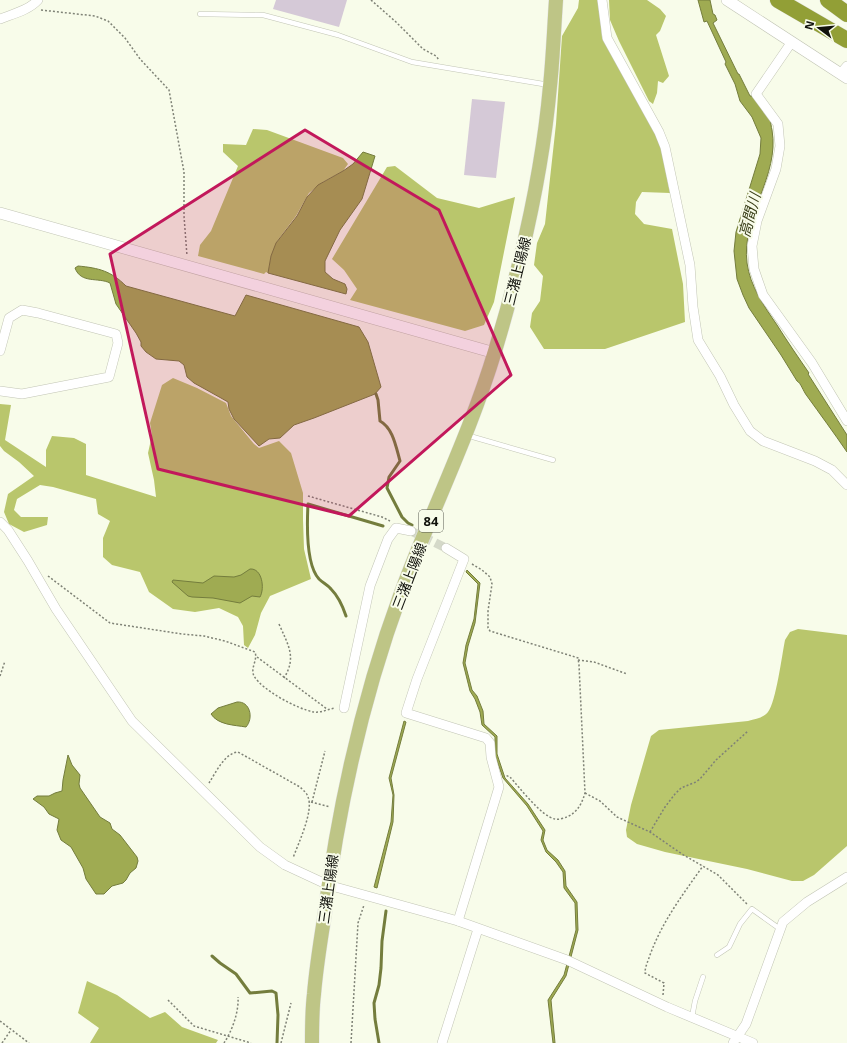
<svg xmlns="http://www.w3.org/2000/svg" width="847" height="1043" viewBox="0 0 847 1043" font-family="'Noto Sans','Noto Sans JP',sans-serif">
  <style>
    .forest { fill: #b9c66c }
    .water { fill: #9fab52; stroke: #747d3d }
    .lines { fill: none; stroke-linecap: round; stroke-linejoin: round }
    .stream { stroke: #747d3d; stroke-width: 3 }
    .building { fill: #d5c9d7 }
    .minor-tunnel { stroke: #d5d9c9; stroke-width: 9; stroke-dasharray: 9 4.5; stroke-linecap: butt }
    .service-casing { stroke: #c2c5b5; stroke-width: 5.5 }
    .minor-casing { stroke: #c2c5b5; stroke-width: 10 }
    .tertiary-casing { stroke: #c2c5b5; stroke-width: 12 }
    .primary-casing { stroke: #e2e2e2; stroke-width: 15 }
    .motorway-casing { stroke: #e2e2e2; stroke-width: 17 }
    .path { stroke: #7f8276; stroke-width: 1.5; stroke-dasharray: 2 2; stroke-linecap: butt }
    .service { stroke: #fff; stroke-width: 4.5 }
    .minor { stroke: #fff; stroke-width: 9 }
    .tertiary { stroke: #fff; stroke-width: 11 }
    .primary { stroke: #bec586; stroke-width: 14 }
    .motorway { stroke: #929f36; stroke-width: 16 }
    .marked { fill: #c2185b; fill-opacity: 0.2; stroke: #c2185b; stroke-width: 3; stroke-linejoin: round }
    .labels { text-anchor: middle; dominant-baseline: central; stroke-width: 4; stroke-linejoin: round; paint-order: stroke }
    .shield { fill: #f8fcea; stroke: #56584e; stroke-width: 1 }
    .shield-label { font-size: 13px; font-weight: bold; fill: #10110b }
    .street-label { font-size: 14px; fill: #10110b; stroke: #f8fcea }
    .water-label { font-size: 15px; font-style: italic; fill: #3b401a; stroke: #f8fcea }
  </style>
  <rect width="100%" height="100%" fill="#f8fcea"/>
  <g class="forest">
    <path d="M579,0H599L602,37L660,142L670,193L642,192L636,202L635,214L644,224L672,229L683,284L685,322L605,349H544L530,327L532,313L540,301L543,276L534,265L537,243L545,224L556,124L562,36L578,8Z"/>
    <path d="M609,0H647L660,9L666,16L660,31L656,35L669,76L663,83L658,81L657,93L653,104L649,101L619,41L610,20Z"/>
    <path d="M253,129L267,130L343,158L348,164L343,171L323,182L309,193L296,216L278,240L272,255L268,273L266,272L264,274L198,256L200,245L211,231L238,166L223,152V144L246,145Z"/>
    <path d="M395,166L437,198L479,208L515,197L494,302L484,325L465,331L350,300L357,289L344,270L332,259L387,167Z"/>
    <path d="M173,378L197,388L226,403L231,416L254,444L259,448L279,441L291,453L303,493V520L304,549L311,579L270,596L261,613L255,635L248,648L244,645L243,626L238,617L219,608L195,612L173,609L149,592L140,572L112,565L103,557V538L110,521L98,514L96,499L53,487L40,485L17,499L14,510L21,517H48L47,525L24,532L9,524L4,512L8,494L34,476L19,462L4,451L0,446V404L11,405L5,440L46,467V450L52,436L74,438L86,444V475L156,497L154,480L148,453L152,435L150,423L162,385Z"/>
    <path d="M798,629L847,635V846L814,875L803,881H792L747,869L665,852L637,844L627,837L626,830L631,805L651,736L659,730L748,721C756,719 763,718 768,712C776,702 782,655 785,640L790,632Z"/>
    <path d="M87,981L117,995L150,1018L165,1012L182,1027L218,1040L216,1043H90L99,1028L78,1013Z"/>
  </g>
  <g class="water">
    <path d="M698,0H710L713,14L715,15L717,20L713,23L738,74H739L750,96H754C759,103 766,111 770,119C771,122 771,127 772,130C780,176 741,216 747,263C750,286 764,306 777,325C787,341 798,357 809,373L808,374L847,435V452C834,433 820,414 807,396C803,391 801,383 797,381L781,355L749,308L743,295L737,279L734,251L736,232L760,154L761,138L752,117L740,101L735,84L725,64L726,62L707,21L704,22Z"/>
    <path d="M363,152L375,156L362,199L340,230L325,261V272L333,279L345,284L347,289L346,294L268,273L271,256L276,243L297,216L307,197L318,185L343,171L353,164Z"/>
    <path d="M78,266C99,268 111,271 126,286L235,316L246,295L359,327L368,342L381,387L375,394L314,418L294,425L280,438L269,439L259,446L234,419L229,409L228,402L221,398L194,383L187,377L184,365L179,361L156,359L146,352L141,346V342L136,333L116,304L110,283C98,277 81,284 75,268Z"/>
    <path d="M250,569C262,568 265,588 260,597L252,596L240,603L213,598L192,597L188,596L172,582L173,580L203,583L214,576L234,577L241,575Z"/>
    <path d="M467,570L480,583L475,623L468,646L465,663L472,690L477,696L483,711L484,724L497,736V754L505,778L528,804L545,830L543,840L547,850L558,860L565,871L566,886L577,902L578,930L566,976L551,1000L555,1043H553L548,1000L564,975L576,930L575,903L564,888L563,872L556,862L546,852L541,840L543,831L527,806L503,778L495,755V737L482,725L480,712L475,699L470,691L463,663L466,645L474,619L478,584L466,572Z"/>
    <path d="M237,702C250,701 254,718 246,727C234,725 218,725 211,714L218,708Z"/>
    <path d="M404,721L406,722L391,778L394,795L393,822L377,888L374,887L391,822L393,795L389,778Z"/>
    <path d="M68,755L72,765L80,775L79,784L80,788L100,817L110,823L112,829L120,835L137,857L138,861L136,868L130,873L126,880L123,883L112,886L104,894H96L86,879L83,868L71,847L61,840L57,830L59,819L49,814L44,807L33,799L37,796H49L55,793L62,791L63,780Z"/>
  </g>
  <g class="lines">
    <g class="stream">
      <path d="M376,394L378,400L380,421C393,428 396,447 400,461L389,477L387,488L402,517L408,523L412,525"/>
      <path d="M346,616C343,607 338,596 331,589C328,585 323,583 319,579C306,565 307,523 308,504L383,526"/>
      <path d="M212,956L220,963L236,974L250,993L272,991L276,993L278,1015L277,1043"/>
      <path d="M379,1043L375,1019L374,1003L379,985L381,968L382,941L386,911"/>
    </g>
  </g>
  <g class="building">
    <path d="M276,0H347L339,27L273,9Z"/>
    <path d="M472,99L505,102L496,178L464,175Z"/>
  </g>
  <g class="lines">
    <path class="minor-tunnel" d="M411,531L446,548"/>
    <defs>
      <g id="service">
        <path d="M200,14L263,15L338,35L412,62L549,85"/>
        <path d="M466,435L553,460"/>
        <path d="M717,955L729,947L740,924L752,909L780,929"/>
        <path d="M692,1017L695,1001L703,977"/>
      </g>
      <g id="minor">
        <path d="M602,0L607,38L659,132L665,147L690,265L693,307L698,340L720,376L734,405L750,431L763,441L815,461L832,470L847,485"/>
        <path d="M0,19C13,14 29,10 38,0"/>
        <path d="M791,43L756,94L778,124L780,146L776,169L757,221L752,246L754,269L763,295L812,363L847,421"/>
        <path d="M841,73L847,66"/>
        <path d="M0,351L9,318L22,310L38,313L116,334L118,343L109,377L22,394L0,391"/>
        <path d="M0,522L8,530L28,561L56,609L132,721L260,847L285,865L328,885L458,921L567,960L667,1007L753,1043"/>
        <path d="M446,548L464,559L417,679L406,713L486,738L490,743L491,757L499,787L458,921"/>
        <path d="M344,708L370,586L388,539L396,528L411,531"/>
        <path d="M442,1043L478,929"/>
        <path d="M733,1043L746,1024L783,922L807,902L847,877"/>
      </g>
      <g id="tertiary">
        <path d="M727,0L847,78"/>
        <path d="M0,213L495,353"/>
      </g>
      <path id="primary" d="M312,1043C312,1027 312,1010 314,994C316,969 320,944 324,919C338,808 362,699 401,593C431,512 470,434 495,351C521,265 542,176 550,86C553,58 554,29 556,0"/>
      <g id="motorway">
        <path d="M778,0L847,40"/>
        <path d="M828,0L847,14"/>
      </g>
    </defs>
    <use href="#service" class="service-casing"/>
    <use href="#minor" class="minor-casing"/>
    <use href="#tertiary" class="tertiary-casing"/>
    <use href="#primary" class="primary-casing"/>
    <use href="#motorway" class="motorway-casing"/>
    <g class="path">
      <path d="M371,0L396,22L423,49L436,56L439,60"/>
      <path d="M41,10L95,16L108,21L125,38L140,59L169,90L184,172V216L187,256"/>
      <path d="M308,496L382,517L390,521"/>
      <path d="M472,564L482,570L490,577L492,584L488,611V628L490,631L575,657L578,658L579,665L585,793C582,803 578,812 567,817C564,818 559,820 555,819C542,817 519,787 510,777L505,775"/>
      <path d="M48,576L110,623L182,634L204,636L225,641L255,652C258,660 250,668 254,676C262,690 297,709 314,712C321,713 328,709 335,708"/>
      <path d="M279,624C288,645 297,657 284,678"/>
      <path d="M257,657L327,709"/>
      <path d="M578,660L594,662L627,674"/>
      <path d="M0,676L5,661"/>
      <path d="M209,783C216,772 225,753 238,752L300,787C303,790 307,793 308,797C314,811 298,844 293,858"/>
      <path d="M585,793L600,801L617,817L650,832L682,854L718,875L747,904"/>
      <path d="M311,802L330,807"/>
      <path d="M312,802L325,751"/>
      <path d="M650,832L665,807L675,794L681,788L696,782L700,779L716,760L748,731"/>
      <path d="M663,995L664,983L645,973C645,967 648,961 650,955C662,922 683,894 703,866"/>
      <path d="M168,1000L194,1026L251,1043"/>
      <path d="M0,1021L29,1043"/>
      <path d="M2,1043L11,1030"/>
      <path d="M224,1043C232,1031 239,1012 238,997"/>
      <path d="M281,1043L291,1003"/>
      <path d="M351,1043L358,923L364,905"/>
    </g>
    <use href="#service" class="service"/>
    <use href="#minor" class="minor"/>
    <use href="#tertiary" class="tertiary"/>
    <use href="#primary" class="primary"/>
    <use href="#motorway" class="motorway"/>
  </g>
  <path class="marked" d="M305,130L439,210L511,375L349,516L158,469L110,254Z"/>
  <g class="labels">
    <rect class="shield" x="419" y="510" width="24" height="22" rx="3"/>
    <g class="shield-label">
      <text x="431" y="521">84</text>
    </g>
    <g class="street-label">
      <text transform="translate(517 271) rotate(-76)">三潴上陽線</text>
      <text transform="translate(409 576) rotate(-69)">三潴上陽線</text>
      <text transform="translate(328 889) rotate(-82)">三潴上陽線</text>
    </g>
    <g class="water-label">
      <text transform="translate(749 215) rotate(-75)">高間川</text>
    </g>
  </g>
  <g transform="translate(819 28) rotate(286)" stroke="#f8fcea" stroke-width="3" paint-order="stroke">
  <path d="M0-3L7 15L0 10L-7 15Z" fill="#10110b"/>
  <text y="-6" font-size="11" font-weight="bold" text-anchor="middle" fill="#10110b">N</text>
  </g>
</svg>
